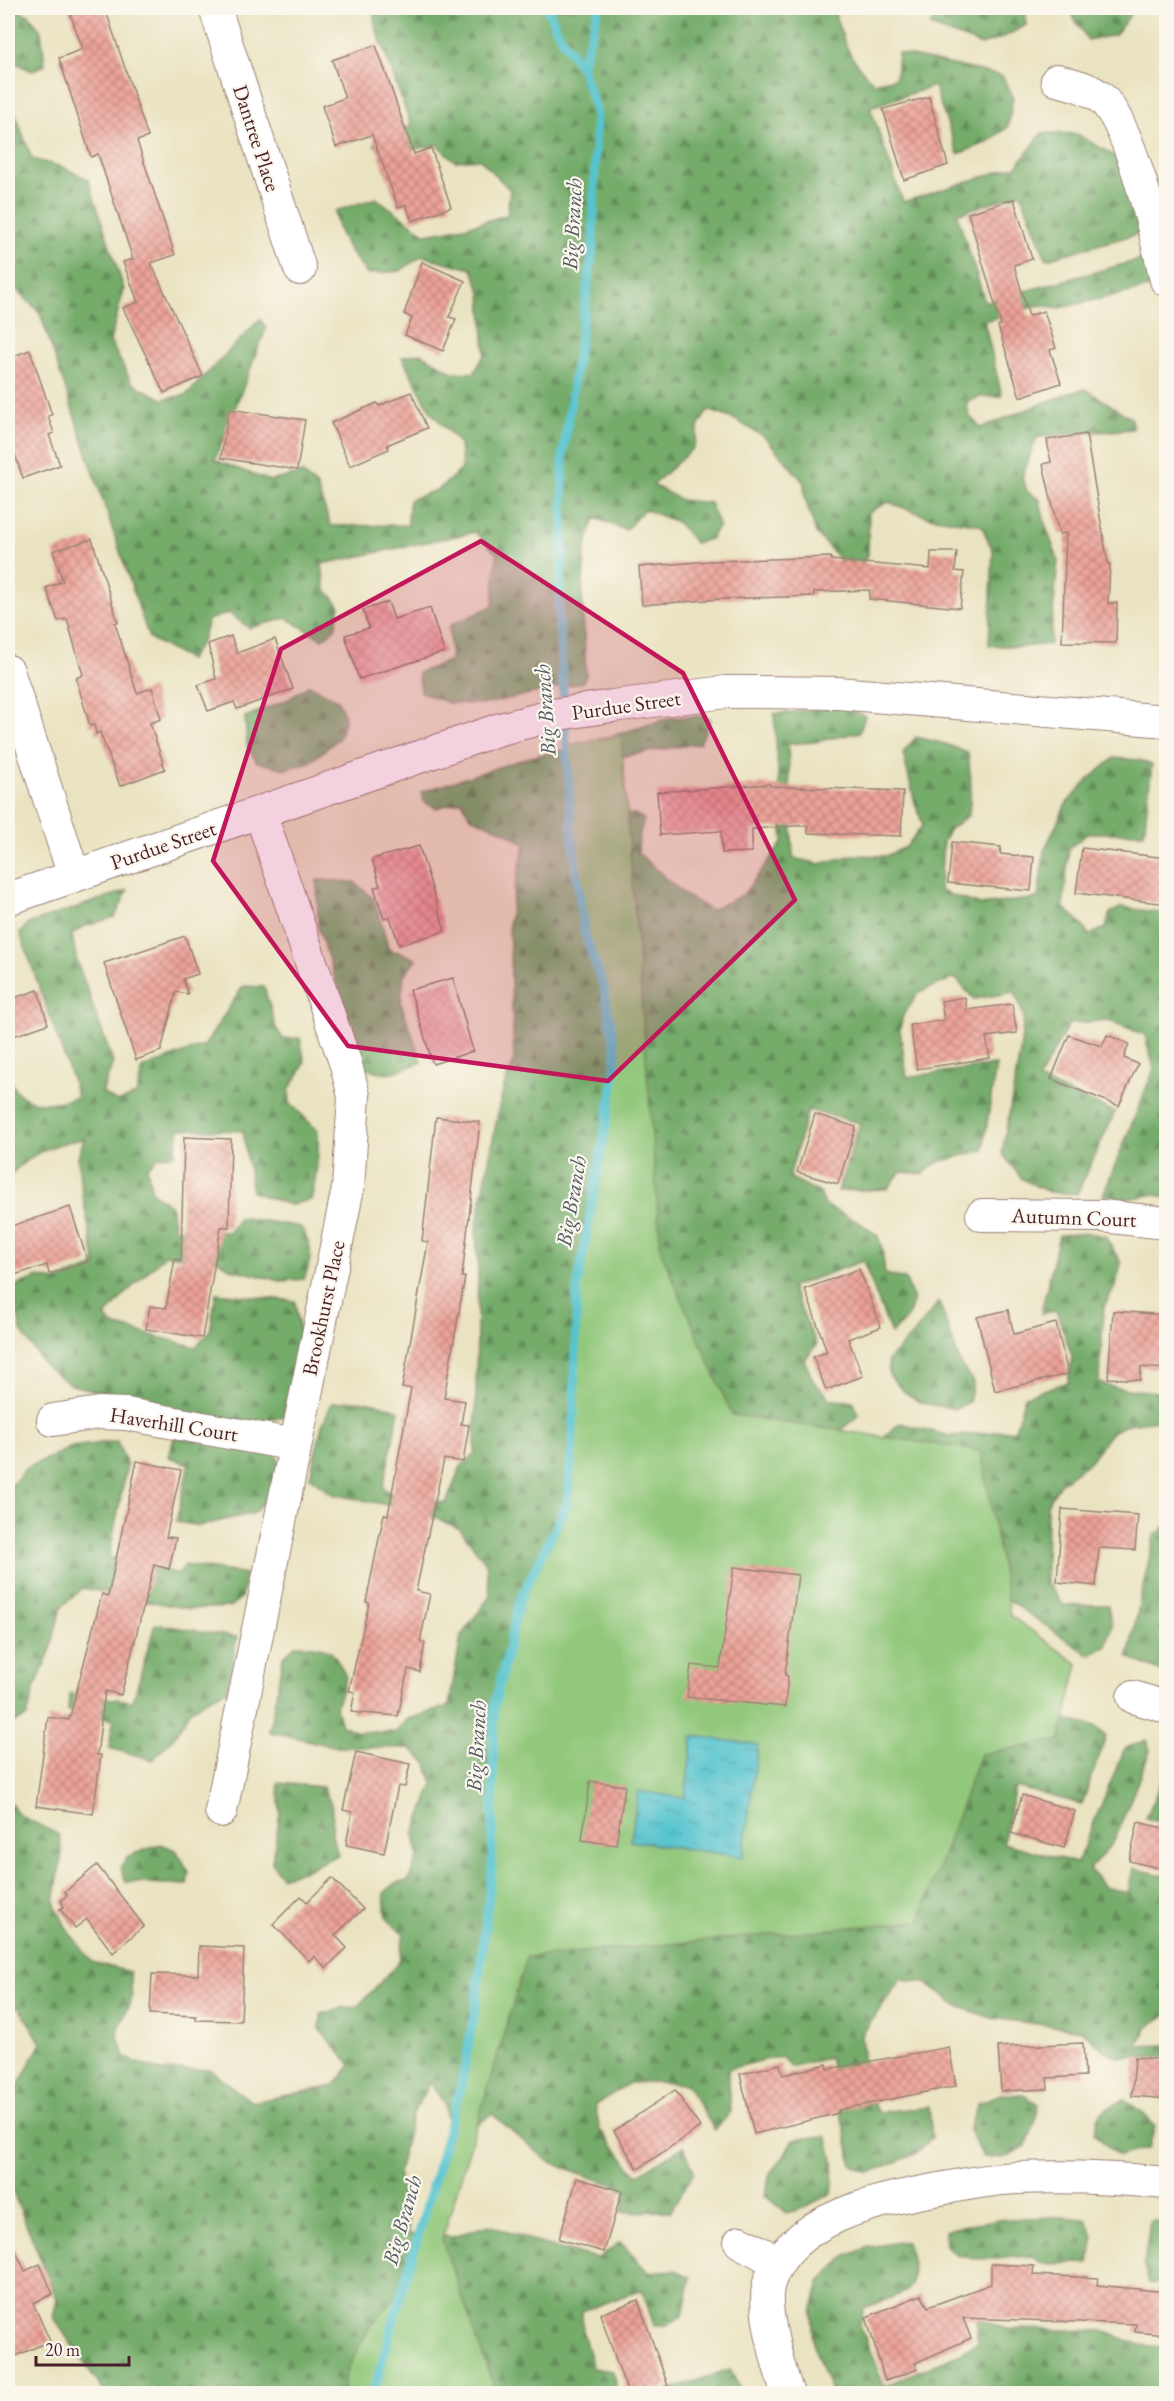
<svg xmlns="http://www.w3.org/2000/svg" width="1174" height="2401" viewBox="0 0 1174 2401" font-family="'EB Garamond',serif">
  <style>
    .forest { fill: url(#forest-firs); stroke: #60664b; stroke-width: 1.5 }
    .pitch { fill: #92c87b; stroke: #6e7453; stroke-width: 1.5 }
    .water { fill: url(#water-ripples); stroke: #50727d; stroke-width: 1.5 }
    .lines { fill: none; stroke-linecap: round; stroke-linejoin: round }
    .stream { stroke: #57c4cf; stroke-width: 9 }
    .building { fill: url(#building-cross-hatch) }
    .minor-casing { stroke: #9a8176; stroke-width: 34 }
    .minor { stroke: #fff; stroke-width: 32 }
    .marked { fill: #c2185b; fill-opacity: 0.2; stroke: #c2185b; stroke-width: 4.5; stroke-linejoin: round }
    .labels { text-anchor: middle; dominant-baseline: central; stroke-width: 4.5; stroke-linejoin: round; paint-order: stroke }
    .street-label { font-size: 21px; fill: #4a1f2b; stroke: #fbf7ec }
    .water-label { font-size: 22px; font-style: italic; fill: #4f5964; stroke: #fbf7ec }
  </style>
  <defs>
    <pattern id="forest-firs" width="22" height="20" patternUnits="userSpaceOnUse" patternTransform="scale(1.5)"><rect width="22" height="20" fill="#75ac6b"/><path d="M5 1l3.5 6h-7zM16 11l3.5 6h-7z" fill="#628b58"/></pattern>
    <pattern id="water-ripples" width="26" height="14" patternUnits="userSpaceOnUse" patternTransform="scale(1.5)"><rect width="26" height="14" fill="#57c4cf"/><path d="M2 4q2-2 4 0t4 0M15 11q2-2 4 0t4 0" fill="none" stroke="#4a9fa8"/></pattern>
    <pattern id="building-cross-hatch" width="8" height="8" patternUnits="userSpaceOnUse" patternTransform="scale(1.5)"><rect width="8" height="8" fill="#eca298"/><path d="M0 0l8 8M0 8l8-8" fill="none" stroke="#c1837c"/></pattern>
  </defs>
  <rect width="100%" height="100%" fill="#fbf7ec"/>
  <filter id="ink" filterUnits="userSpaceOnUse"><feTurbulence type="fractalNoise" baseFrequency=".0167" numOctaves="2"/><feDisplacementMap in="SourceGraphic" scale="12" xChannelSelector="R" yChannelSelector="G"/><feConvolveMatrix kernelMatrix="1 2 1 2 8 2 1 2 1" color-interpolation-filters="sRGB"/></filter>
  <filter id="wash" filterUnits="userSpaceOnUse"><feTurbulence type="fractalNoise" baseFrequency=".008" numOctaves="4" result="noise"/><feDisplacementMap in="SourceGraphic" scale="24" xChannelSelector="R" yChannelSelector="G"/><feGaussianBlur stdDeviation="1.35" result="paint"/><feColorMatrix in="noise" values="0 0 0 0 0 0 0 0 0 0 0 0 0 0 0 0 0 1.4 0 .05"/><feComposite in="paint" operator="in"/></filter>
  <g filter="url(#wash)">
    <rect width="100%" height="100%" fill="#eae3c1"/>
    <g class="forest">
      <path d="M8,8L29,15L41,31L45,65L32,71L10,60L8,65Z"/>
      <path d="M373,8H841L835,15C845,46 850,60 874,83L896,78L898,53L1002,76L1013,97L1008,127L986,143L958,154L934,86L870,107L903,202L1017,166L1042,133L1077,134L1113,155L1128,177L1145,232L1046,259L1021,193L957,214L985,302L1150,257L1157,286L1060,308L1040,305L984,321L1002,396L980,397L966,403L970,417L981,428L1066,394L1086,389L1132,419L1133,429L1037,437L1022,477L1027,491L1040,500L1045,524L1058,560L1050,644L1021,647L989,645L993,551L981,525L929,517L888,502L869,512L868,556L857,568L842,562L816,533L805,498L804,483L765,437L734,419L708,410L699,425L694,447L653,485L681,500L710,503L719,526L710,539L695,543L677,522L644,509L626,530L595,518L585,548L582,595L586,676L583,682L485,704L449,703L421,692L418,673L451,660L449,626L493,606L497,554L475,532L322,564L325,589L340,606L335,629L322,639L287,618L249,628L229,613L208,620L202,641L189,660L149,638L40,313L8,281V94L32,159L62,167L88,179L124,289L110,341L132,383L162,399L186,395L260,319L266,328L215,460L270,481L302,473L317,487L331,526L408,525L409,500L439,489L462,469L460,444L431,412L402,357L420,353L452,372L474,373L485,354L481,293L472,269L422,256L400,271L367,274C352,254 336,236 335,211L376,198L426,234L465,227L507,215L510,190L480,159L455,161L437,145L384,155L374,144L411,126L375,25Z"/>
      <path d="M939,8H1026V25L1002,38L982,45L930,26Z"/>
      <path d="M1067,8H1132L1130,15L1115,35L1088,40Z"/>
      <path d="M309,685L338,700L345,718L339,738L310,762L286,769L257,762L247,746L245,717L289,699Z"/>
      <path d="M842,706L865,716L860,732L814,742L788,744L793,858L820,864L853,855L886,856L906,847L923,825L915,803L903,753L916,737L946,744L968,753L971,785L969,815L950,829L943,842L940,891L980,905L1038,898L1044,851L1066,804L1089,779L1114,758L1139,760L1152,765L1144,833H1088L1069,848L1063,907L1078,920L1089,935L1106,928L1110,913L1122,907L1166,914V1198L1156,1194L1127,1199L1103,1195L1154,1069L1145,1035L1108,1020L1069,1024L1038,1080L1115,1112L1077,1194L1049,1192L1022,1179L1002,1153L1020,1053L1024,1017L1015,992L974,999L955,978L919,992L903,1015L900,1030L907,1077L996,1065L983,1150L938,1162L923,1174L901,1172L887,1189L838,1191L860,1123L808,1110L789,1177L820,1193L825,1205L860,1223L878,1236L882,1248L885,1274L905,1279L914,1299L908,1317L891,1334L863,1261L791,1287L817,1345L804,1360L814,1382L832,1400L853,1401L859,1415L831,1438L957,1706L1048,1715L1096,1727L1106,1737L1082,1804L1015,1787L1003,1843L1077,1863L1125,1748L1147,1740L1150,1751L1114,1841L1090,1869L1104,1887L1128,1893L1133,1868L1166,1876V2015L1148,2027L1136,2046L1166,2045V2056L1118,2057L1105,2051L1082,2030L992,2018L960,2007L925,1982L900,1980L861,2036L867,2093L878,2112L929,2107L932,2138L915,2154L869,2173L852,2165L829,2058L790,2067L781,2056L728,2069L731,2112L715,2130L686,2084L657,2082L629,2083L595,2105L600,2130L637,2175L684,2146L694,2172L671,2211L622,2212L627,2190L549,2162L492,2114L466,2132L452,2151L444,2103L430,2082L412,2115L398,2172L407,2213L409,2234L452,2237L488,2225L557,2249L599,2258L620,2242L648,2272L675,2270L691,2277L683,2315L668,2325L654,2326L642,2290L582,2311L583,2333L593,2368L612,2371L618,2393H107L102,2389L53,2317L57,2299L8,2180V2095L14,2093L41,2043L19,2007L8,2011V1799L19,1815L59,1835L62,1854L54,1902L67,1929L92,1962L130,1972L132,1998L117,2033L125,2058L161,2071L209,2069L252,2102L334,2086L351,2065L320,2030L321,2014L341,2008L357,2007L399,1962L404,1934L386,1918L384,1893L395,1884L408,1881L418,1857L414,1834L433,1784L427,1764L410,1748L338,1747L269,1732L283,1657L296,1645C328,1646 332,1647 346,1677L336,1707L341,1725L358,1732H396L406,1720L449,1706L461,1636L490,1596L486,1563L460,1529L423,1512L332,1494L310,1477L322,1425L332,1403C357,1399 377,1401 399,1411L383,1487L391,1494L446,1503L461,1466L475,1454L478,1263L476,1231L498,1112L504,1087L514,1062L509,923L515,886L525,844L506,832L470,817L462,801L436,808L424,802L421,792L527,758L583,745L670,718L702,716L711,719L700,743L618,757L617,815L635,814L644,819L639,836L638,853L686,896L711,910L743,895L783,842L774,714Z"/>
      <path d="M317,880L354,882L375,900L389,950L402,953L416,959L404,975L401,1004L422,1062L389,1074L365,1068L318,927Z"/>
      <path d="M128,890L115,917L83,927L72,934L76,958L113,1062L102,1093L117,1102L136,1095L143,1068L205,1045L243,986L264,987L276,1028L283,1039L300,1038L305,1063L289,1090L290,1103L318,1131C319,1155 317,1176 311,1200L290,1205L252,1192L243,1131L179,1129L175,1154L158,1157L147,1168L152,1192L171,1206L175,1229L229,1232L240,1217L301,1227C313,1249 313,1255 304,1279L281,1281L231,1269L218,1260L165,1255L124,1295L105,1317L113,1325L196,1347L210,1331L216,1293L295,1301L300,1335L283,1417L244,1427L72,1385L45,1366L21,1331L12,1287L39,1277L55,1281L96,1266L80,1181L78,1156L84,1139C54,1143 27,1155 8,1178V1076C21,1109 48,1106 77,1097L72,1079L20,933L28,924Z"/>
      <path d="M1088,1233L1105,1236L1121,1263L1116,1285L1104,1306L1099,1383L1117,1388L1166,1393V1431L1157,1420L1127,1424L1112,1432L1088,1463L1060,1484L1047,1504L1046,1583L1063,1605H1108L1112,1626L1106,1647L1089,1655L989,1587L874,1445L900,1423L951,1436L1015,1430L1025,1396L1068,1382L1072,1356L1056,1311L1041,1313L1059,1235Z"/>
      <path d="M939,1302L960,1363L973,1382L969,1402L956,1409L921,1403L902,1390L889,1375L888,1360L916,1331Z"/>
      <path d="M174,1437L274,1453L282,1465L270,1494L254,1513L199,1526L176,1522L189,1464L169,1457Z"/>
      <path d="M117,1441L127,1465L109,1557L179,1574L185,1565L246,1574L242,1597L229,1607L189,1609L83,1588L61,1607L51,1649L34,1690L27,1717L8,1725V1572L14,1566L8,1558V1490L26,1468L72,1447Z"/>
      <path d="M1166,1526V1674L1128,1657L1154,1536Z"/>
      <path d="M155,1624L237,1637L227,1690L211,1697L190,1711L174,1737L153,1760L109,1748L113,1720L68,1711L69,1694L133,1701Z"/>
      <path d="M1166,1770V1824L1146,1818Z"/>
      <path d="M278,1783L323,1787L333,1809L332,1836L338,1855L303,1871L281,1877L272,1862L280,1813Z"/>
      <path d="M161,1844L176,1850L189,1872L187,1885L125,1882L121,1867L128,1856Z"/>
      <path d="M1001,2094L1023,2095L1039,2104L1035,2123L1026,2146L1004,2158L983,2157L969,2130L978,2103Z"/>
      <path d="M1125,2100L1142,2112L1155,2126L1149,2148L1119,2156L1094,2134C1097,2113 1104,2107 1125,2100Z"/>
      <path d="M826,2136C834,2154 835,2173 832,2193L801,2209L786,2213L765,2196L770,2173L785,2155L793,2139Z"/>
      <path d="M1061,2217L1086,2219L1094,2237L1088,2263L1042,2264L1033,2256L975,2259L956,2255L945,2245V2231C983,2218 1021,2218 1061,2217Z"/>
      <path d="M1150,2221H1166V2285L1149,2283L1144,2266Z"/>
      <path d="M906,2241C923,2295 909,2290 864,2308L860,2325L884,2386L963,2352L977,2342V2319L1010,2329L1103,2331L1140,2345L1166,2347V2393L989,2394L981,2390L947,2385L924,2393H831L814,2347L812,2312L820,2282L845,2257L868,2247Z"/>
      <path d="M730,2369L742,2393H662Z"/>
    </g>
    <path class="pitch" d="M621,735L661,1252L732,1415L981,1451L1010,1615L1078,1664L1060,1740L980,1754L919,1921L527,1957L442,2240L496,2393L341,2394L348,2369L369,2328L403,2289L462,2081L476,2004L492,1867L494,1707L520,1599L567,1504L573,1438L577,1288L613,1086L616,1053L604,988L584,932L572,834L567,745Z"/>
    <path class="water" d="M693,1736L758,1745L743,1857L631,1841L638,1791L685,1798Z"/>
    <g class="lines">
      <g class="stream">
        <path d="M581,67L599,8"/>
        <path d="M373,2394L462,2081L476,2004L492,1867L494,1707L520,1599L567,1504L573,1438L577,1288L613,1086L616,1053L604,988L584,932L572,834L558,606L563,562V454L593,249L596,110L581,67L561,38L547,8"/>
      </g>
    </g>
    <g id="blocks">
      <g class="building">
        <path d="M68,8H105L148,137L137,141L175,255L151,263L203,376L164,393L123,308L138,302L123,262L133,259L98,154L91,157L59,58L83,49Z"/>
        <path d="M376,45L414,154L431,148L451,207L412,221L406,205L398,207L372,135L336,147L322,106L345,98L332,60Z"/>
        <path d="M929,97L948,165L904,180L883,109Z"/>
        <path d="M1014,199L1032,259L1014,265L1029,316L1044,311L1056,348L1050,350L1061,383L1020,397L998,326L1001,325L968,213Z"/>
        <path d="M422,262L465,281L449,317L456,319L443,351L405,335L412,318L404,314Z"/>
        <path d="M30,350L52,415L48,416L54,433L49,435L60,465L23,478L12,446L8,447V358Z"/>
        <path d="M411,392L427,428L387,445L389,449L350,466L331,423L377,403L379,406Z"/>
        <path d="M229,409L305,420L297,470L221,458Z"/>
        <path d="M1086,434L1108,564H1110L1108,603H1117L1116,643L1062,642L1066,533L1059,534L1043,464L1051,462L1047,440Z"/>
        <path d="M92,539L118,622L115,623L137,693L152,688L161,719L150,723L165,769L120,786L100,732L96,734L94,725L90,726L76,678L83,675L67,619L58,621L46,588L63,581L53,551Z"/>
        <path d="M931,552H957L955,571L964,572L960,608L869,599L870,590L814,592V596L720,599L642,605L639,567L709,561L831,557V560L930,569Z"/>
        <path d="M388,602L394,619L430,608L444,652L359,679L345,635L369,628L363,610Z"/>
        <path d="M231,636L237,653L275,639L293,689L237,709L234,702L208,711L198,685L216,679L208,644Z"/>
        <path d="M770,784V786L903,791L901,836L808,833V825L752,829V852L722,853L721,831L660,835L657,792Z"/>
        <path d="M952,842L1001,847L1000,854L1034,857L1031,891L948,883Z"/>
        <path d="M419,846L445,931L399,945L390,917L384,919L374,887L380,886L372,859Z"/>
        <path d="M1082,848L1167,858V904L1076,893Z"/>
        <path d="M185,936L198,974L183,979L188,994L176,992L161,1051L136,1060L104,963Z"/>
        <path d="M453,978L473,1051L433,1064L410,990Z"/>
        <path d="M38,990L48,1024L8,1038V1000Z"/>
        <path d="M965,997L967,1010L1012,1004L1017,1033L986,1037L990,1058L917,1069L910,1025L944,1020L941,1001Z"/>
        <path d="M1069,1035L1102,1046L1107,1035L1129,1044L1124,1058L1138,1064L1119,1106L1051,1079Z"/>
        <path d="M815,1114L856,1127L838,1184L797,1172Z"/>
        <path d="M436,1117L480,1122L462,1277H465L444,1398L465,1401L461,1424L469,1425L463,1462L444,1459L416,1591L430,1594L420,1642L425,1643L420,1672L408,1669L398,1716L351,1712L355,1692L349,1691L369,1603L366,1602L384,1514L388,1515L411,1388H402L428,1242L422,1241Z"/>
        <path d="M184,1137L231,1139L229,1227H221L202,1338L146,1329L150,1306L166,1308L175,1259L181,1260Z"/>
        <path d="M70,1207L88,1262L49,1274L47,1265L8,1277V1227Z"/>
        <path d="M859,1269L881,1327L848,1339L863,1376L826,1390L813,1357L827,1352L805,1289Z"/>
        <path d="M1008,1310L1014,1334L1056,1323L1068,1374L995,1391L977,1317Z"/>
        <path d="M1113,1311L1167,1315V1369L1141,1367L1140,1380L1108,1378Z"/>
        <path d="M137,1461L181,1470L166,1537L176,1538L169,1569L154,1565L121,1695L105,1691L97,1755H101L93,1814L36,1806L48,1717L69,1720L102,1594L108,1596Z"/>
        <path d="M1062,1509L1138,1515L1135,1550L1099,1548L1096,1586L1057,1582Z"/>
        <path d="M734,1567L798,1575L785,1675L788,1676L785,1707L687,1697L691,1665L720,1668Z"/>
        <path d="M356,1752L410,1764L405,1787L398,1786L384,1853L346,1845L352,1812L343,1810Z"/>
        <path d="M590,1781L625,1786L616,1845L582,1840Z"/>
        <path d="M1022,1795L1075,1811L1064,1848L1011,1833Z"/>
        <path d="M1138,1822L1167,1829V1870L1129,1861Z"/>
        <path d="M97,1865L144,1926L113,1953L87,1919L75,1928L60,1909L64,1907L61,1901L67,1895L65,1892Z"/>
        <path d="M332,1878L363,1909L335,1935L347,1948L326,1968L314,1956L309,1961L273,1924L301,1896L307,1902Z"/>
        <path d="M199,1946L244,1948L241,2021L196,2020V2016L150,2014L152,1974L198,1975Z"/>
        <path d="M1083,2043L1085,2076L1047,2078L1048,2089L1001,2091L998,2047Z"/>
        <path d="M949,2047L956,2086L838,2110L839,2113L754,2134L740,2074L780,2064L783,2075L827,2064L828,2069Z"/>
        <path d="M1135,2057L1167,2060V2099L1132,2096Z"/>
        <path d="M675,2090L700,2127L638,2169L614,2131Z"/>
        <path d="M577,2178L622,2191L604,2252L559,2239Z"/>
        <path d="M8,2234L25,2271L40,2264L53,2294L33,2303L50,2341L16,2356L8,2337Z"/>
        <path d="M991,2264L1034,2266L1033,2275L1098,2278L1097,2285L1167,2292V2335L1135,2332L1136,2324L963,2318L971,2338L915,2363L918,2369L885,2381L866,2317L921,2295L928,2307L991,2284Z"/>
        <path d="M638,2300L668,2386L646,2394H628L600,2314Z"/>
      </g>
    </g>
  </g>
  <g filter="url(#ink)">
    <use href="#blocks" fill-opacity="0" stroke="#9a8176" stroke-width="1.5"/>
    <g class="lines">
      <defs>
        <g id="minor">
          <path d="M215,8L300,269"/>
          <path d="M1057,80C1072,84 1087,87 1100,97C1130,121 1157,240 1166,280"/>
          <path d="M8,671L74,876"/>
          <path d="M8,899L500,729L559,714L612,706L726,692H755L838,693L1166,721"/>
          <path d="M982,1215L1102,1216L1166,1223"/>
          <path d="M53,1420L99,1413L126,1414L295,1445"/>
          <path d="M1133,1697L1166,1707"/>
          <path d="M221,1811L348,1188L354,1096L346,1065L260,812"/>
          <path d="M740,2242L778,2262"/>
          <path d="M788,2394C779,2369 761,2307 769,2283C789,2217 882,2199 940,2189C965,2184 991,2179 1017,2178C1067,2176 1117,2178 1166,2183"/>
        </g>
      </defs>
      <use href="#minor" class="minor-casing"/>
      <use href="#minor" class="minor"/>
    </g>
  </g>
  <path class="marked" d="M481,541L683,673L795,900L608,1081L348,1046L213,861L281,649Z"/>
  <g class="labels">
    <g class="street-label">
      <text transform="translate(257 138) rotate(72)">Dantree Place</text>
      <text transform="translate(626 705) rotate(-8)">Purdue Street</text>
      <text transform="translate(163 845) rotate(-19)">Purdue Street</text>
      <text transform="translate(1074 1217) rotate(2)">Autumn Court</text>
      <text transform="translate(323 1308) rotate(-78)">Brookhurst Place</text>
      <text transform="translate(174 1424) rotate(9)">Haverhill Court</text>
    </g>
    <g class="water-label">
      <text transform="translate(572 224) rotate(-87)">Big Branch</text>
      <text transform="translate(545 710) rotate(-94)">Big Branch</text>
      <text transform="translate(571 1201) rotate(-80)">Big Branch</text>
      <text transform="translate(476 1746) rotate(-87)">Big Branch</text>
      <text transform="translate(402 2220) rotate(-74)">Big Branch</text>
    </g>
  </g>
  <rect width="1174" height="2401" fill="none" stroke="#fbf7ec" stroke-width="30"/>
  <path d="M36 2356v9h93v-9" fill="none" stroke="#4a1f2b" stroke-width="3"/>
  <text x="45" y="2356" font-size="18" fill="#4a1f2b" stroke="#fbf7ec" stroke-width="4.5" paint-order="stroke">20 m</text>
</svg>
